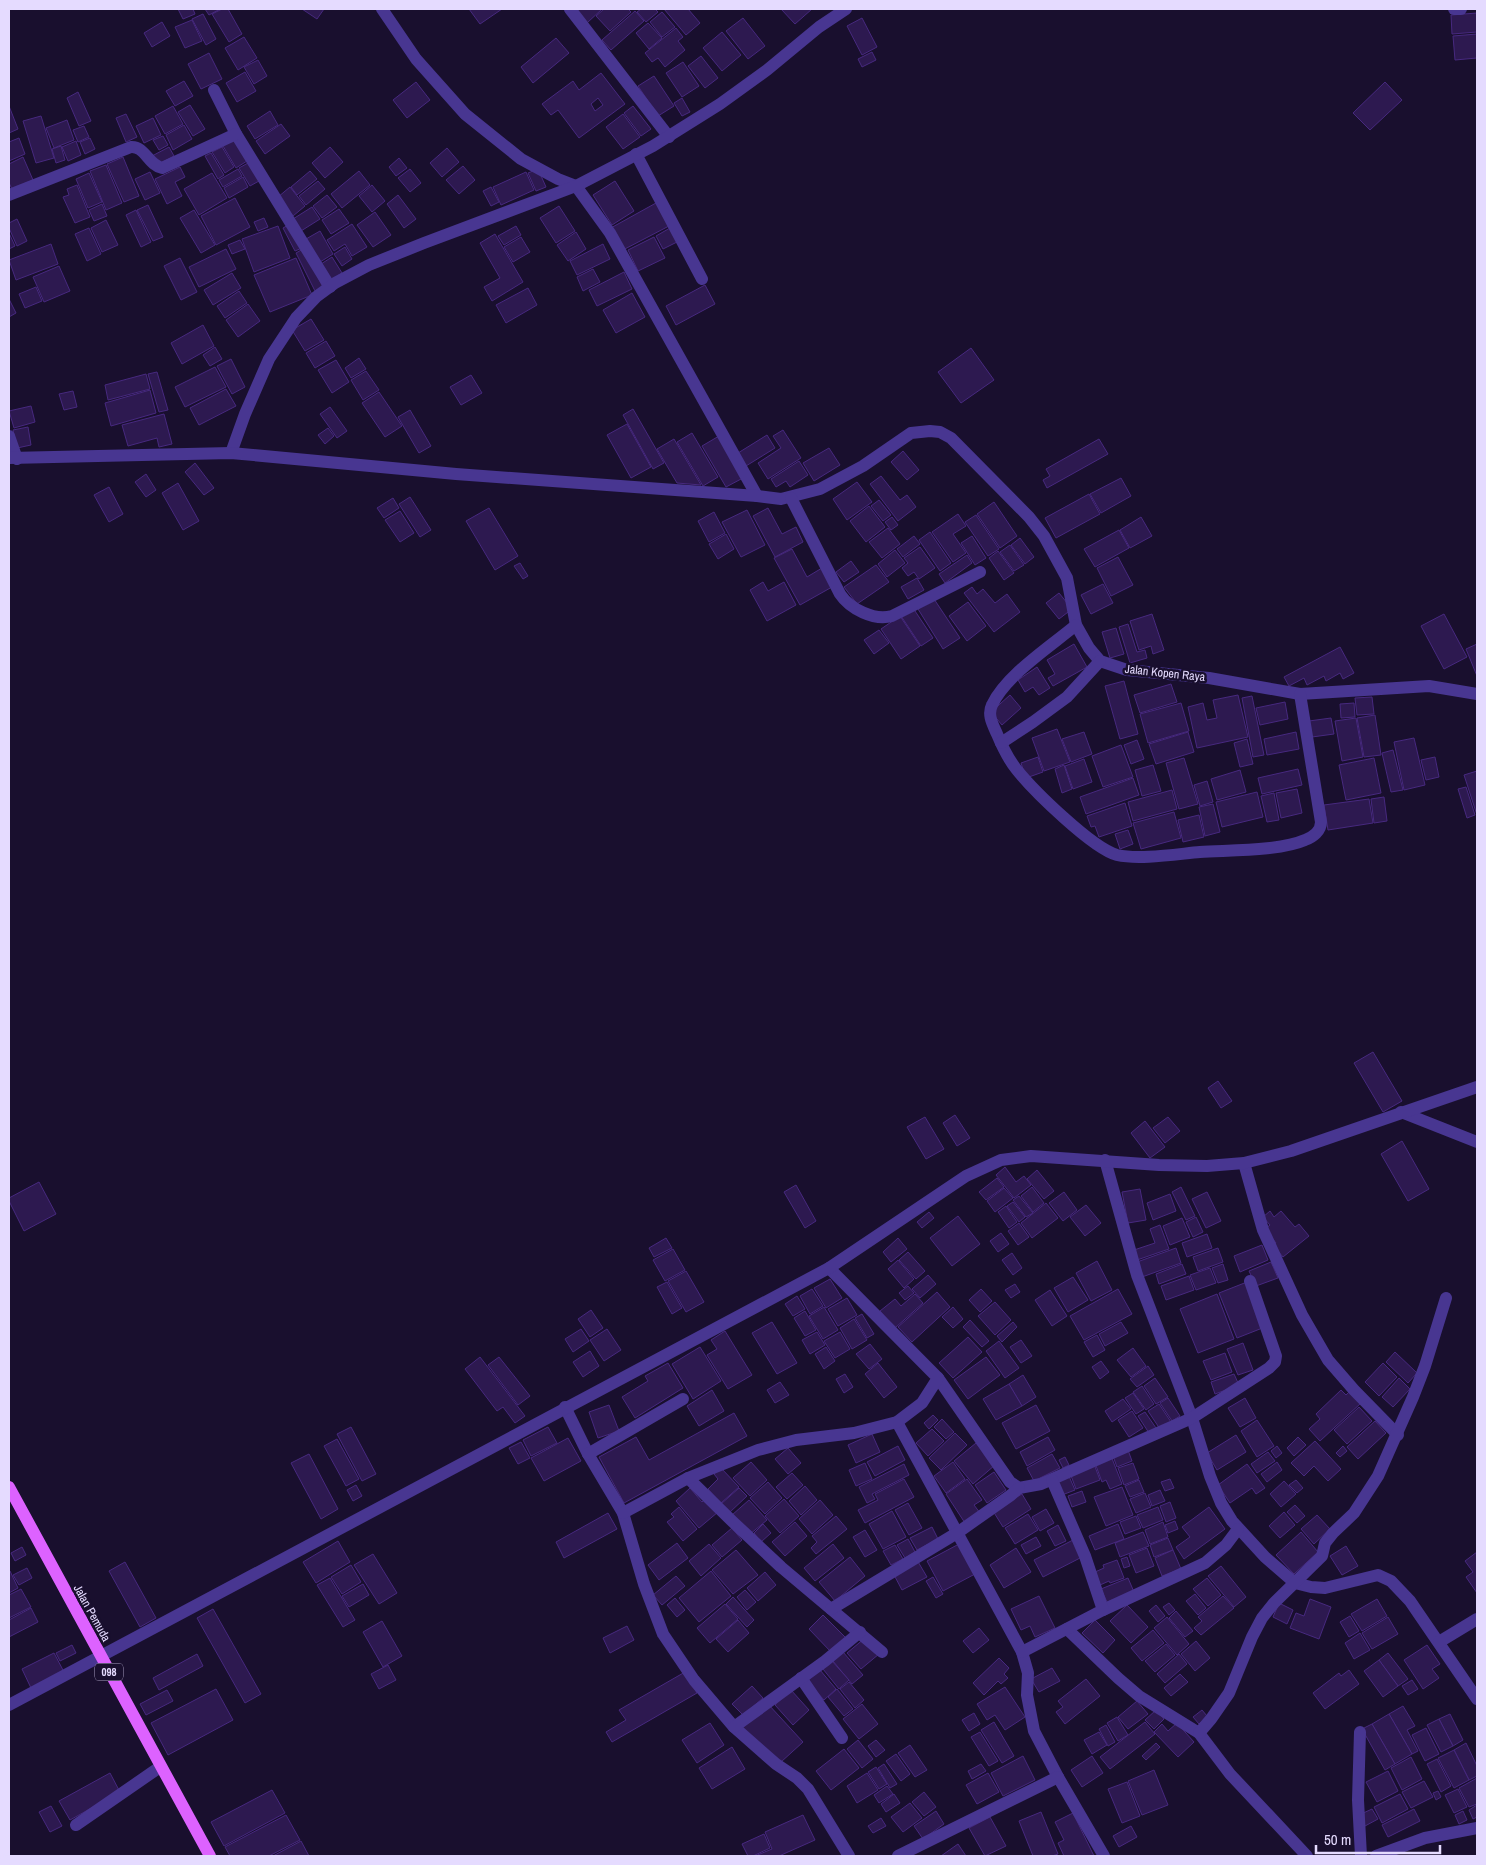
<svg xmlns="http://www.w3.org/2000/svg" width="1486" height="1865" viewBox="0 0 1486 1865" font-family="'Archivo Narrow',sans-serif">
  <style>
    .building { fill: #2d1950; stroke: #47297f; fill-rule: evenodd }
    .lines { fill: none; stroke-linecap: round; stroke-linejoin: round }
    .minor { stroke: #483691; stroke-width: 12 }
    .major { stroke: #dd62ff; stroke-width: 12 }
    .labels { text-anchor: middle; dominant-baseline: central; stroke-width: 5; stroke-linejoin: round; paint-order: stroke }
    .shield { fill: #190f2e; stroke: #a89ec0; stroke-width: 1 }
    .shield-label { font-size: 11px; font-weight: bold; fill: #e5dbff }
    .street-label { font-size: 12px; fill: #e5dbff; stroke: #190f2e }
  </style>
  <rect width="100%" height="100%" fill="#190f2e"/>
  <g class="building">
    <path d="M178,9H193L195,14L183,19Z"/>
    <path d="M205,9H220L209,15Z"/>
    <path d="M222,9H228L242,34L229,42L212,14Z"/>
    <path d="M302,9H324L317,19Z"/>
    <path d="M469,9H502L480,24Z"/>
    <path d="M574,9H602L587,23Z"/>
    <path d="M604,9H628L631,12L610,31L596,16Z"/>
    <path d="M641,9H655L658,12L646,22L637,12Z"/>
    <path d="M664,9H688L700,23L686,35Z"/>
    <path d="M781,9H812L795,24Z"/>
    <path d="M635,11L644,21L611,50L602,40Z"/>
    <path d="M662,12L675,27L662,37L650,22Z"/>
    <path d="M1477,13V32L1452,34L1451,15Z"/>
    <path d="M203,14L216,39L206,45L192,19Z"/>
    <path d="M743,18L765,46L748,59L726,31Z"/>
    <path d="M862,18L877,47L862,55L847,26Z"/>
    <path d="M192,20L202,41L185,48L175,27Z"/>
    <path d="M162,22L170,36L152,47L144,33Z"/>
    <path d="M648,23L662,38L649,49L636,33Z"/>
    <path d="M676,28L683,37L678,41L685,50L665,67L658,58L652,62L645,53Z"/>
    <path d="M722,32L741,55L722,71L703,48Z"/>
    <path d="M1477,34V58L1455,60L1453,36Z"/>
    <path d="M244,37L257,58L238,70L225,48Z"/>
    <path d="M556,38L569,53L533,83L521,67Z"/>
    <path d="M872,52L876,60L862,67L858,59Z"/>
    <path d="M209,53L222,79L201,89L188,64Z"/>
    <path d="M701,56L718,78L705,88L688,66Z"/>
    <path d="M258,60L267,76L254,84L244,67Z"/>
    <path d="M683,62L699,86L682,97L666,73Z"/>
    <path d="M245,72L256,91L237,102L226,83Z"/>
    <path d="M601,73L625,104L579,138L558,110L551,115L542,104L573,81L579,90ZM598,98L603,105L595,111L591,104Z"/>
    <path d="M654,76L674,106L658,116L638,86Z"/>
    <path d="M184,81L193,96L175,106L166,91Z"/>
    <path d="M416,82L430,100L407,118L393,100Z"/>
    <path d="M1385,82L1402,100L1370,130L1353,113Z"/>
    <path d="M78,92L91,121L79,126L67,98Z"/>
    <path d="M682,98L690,112L682,116L674,103Z"/>
    <path d="M190,105L205,129L193,136L178,112Z"/>
    <path d="M9,106L18,129L9,133Z"/>
    <path d="M173,106L183,124L165,134L155,116Z"/>
    <path d="M633,106L651,129L641,136L624,113Z"/>
    <path d="M270,111L278,125L255,139L247,126Z"/>
    <path d="M126,114L137,137L126,142L116,118Z"/>
    <path d="M623,114L640,137L623,149L606,127Z"/>
    <path d="M41,116L54,158L36,163L23,121Z"/>
    <path d="M153,118L161,135L144,143L136,126Z"/>
    <path d="M67,120L74,140L54,148L46,128Z"/>
    <path d="M281,124L290,136L265,154L256,141Z"/>
    <path d="M184,125L192,139L173,150L166,135Z"/>
    <path d="M84,126L89,137L78,142L73,130Z"/>
    <path d="M163,136L168,145L159,150L153,140Z"/>
    <path d="M19,138L25,154L9,161V142Z"/>
    <path d="M90,138L95,149L85,154L80,142Z"/>
    <path d="M234,140L247,161L236,168L223,146Z"/>
    <path d="M76,141L81,155L68,161L62,147Z"/>
    <path d="M61,146L65,160L56,163L52,149Z"/>
    <path d="M169,147L174,156L157,165L152,156Z"/>
    <path d="M222,147L234,167L225,173L212,152Z"/>
    <path d="M330,147L343,162L325,178L312,163Z"/>
    <path d="M447,148L459,162L442,177L430,163Z"/>
    <path d="M211,153L224,175L218,179L205,156Z"/>
    <path d="M23,157L33,180L12,189L9,183V164Z"/>
    <path d="M123,157L139,196L124,202L107,164Z"/>
    <path d="M399,158L407,168L396,176L389,167Z"/>
    <path d="M248,163L259,181L250,186L239,168Z"/>
    <path d="M106,165L122,203L106,210L90,171Z"/>
    <path d="M463,166L475,180L459,194L446,180Z"/>
    <path d="M180,167L185,177L175,182L182,196L167,204L155,179Z"/>
    <path d="M238,169L242,176L223,187L219,180Z"/>
    <path d="M410,169L421,183L410,192L398,178Z"/>
    <path d="M538,169L546,187L536,191L528,173Z"/>
    <path d="M310,171L317,179L297,195L291,187Z"/>
    <path d="M359,171L370,185L342,208L331,194Z"/>
    <path d="M150,172L160,193L145,200L135,179Z"/>
    <path d="M526,172L534,190L501,205L493,187Z"/>
    <path d="M89,173L102,202L88,208L76,179Z"/>
    <path d="M212,173L227,198L199,215L184,189Z"/>
    <path d="M243,177L248,187L229,198L224,188Z"/>
    <path d="M318,181L325,189L306,205L299,196Z"/>
    <path d="M615,181L634,211L612,225L593,195Z"/>
    <path d="M77,185L90,217L75,223L63,197L69,195L67,189Z"/>
    <path d="M372,185L385,201L372,212L359,196Z"/>
    <path d="M290,187L305,206L293,216L278,197Z"/>
    <path d="M491,187L499,202L491,206L483,191Z"/>
    <path d="M327,195L337,207L322,218L313,206Z"/>
    <path d="M398,195L416,219L404,228L387,204Z"/>
    <path d="M235,198L250,227L216,245L201,216Z"/>
    <path d="M656,203L669,226L621,251L609,229Z"/>
    <path d="M102,204L107,216L94,221L89,210Z"/>
    <path d="M148,205L163,237L153,241L137,210Z"/>
    <path d="M559,206L575,231L556,243L540,218Z"/>
    <path d="M312,207L320,219L301,231L293,219Z"/>
    <path d="M339,209L349,223L331,234L322,220Z"/>
    <path d="M136,210L151,242L141,247L126,215Z"/>
    <path d="M194,210L215,245L201,253L180,218Z"/>
    <path d="M375,212L391,235L373,247L357,225Z"/>
    <path d="M264,218L268,227L258,231L254,222Z"/>
    <path d="M17,219L27,241L17,246L9,228V223Z"/>
    <path d="M106,220L118,245L102,252L91,228Z"/>
    <path d="M290,224L302,248L295,251L283,228Z"/>
    <path d="M352,224L367,247L352,256L345,244L334,251L327,240Z"/>
    <path d="M278,226L290,258L254,272L242,239Z"/>
    <path d="M516,226L521,235L504,245L498,236Z"/>
    <path d="M89,228L101,254L87,261L75,234Z"/>
    <path d="M670,228L677,242L663,249L656,236Z"/>
    <path d="M320,231L333,254L320,262L306,239Z"/>
    <path d="M576,232L586,249L568,261L557,245Z"/>
    <path d="M9,233L15,246L9,249Z"/>
    <path d="M495,234L523,282L492,301L484,287L500,278L480,243Z"/>
    <path d="M521,237L530,252L513,262L504,247Z"/>
    <path d="M654,237L665,258L638,271L628,250Z"/>
    <path d="M240,240L245,249L232,254L228,245Z"/>
    <path d="M51,244L58,264L16,280L9,260Z"/>
    <path d="M603,244L610,259L577,275L570,261Z"/>
    <path d="M345,247L352,259L342,266L334,254Z"/>
    <path d="M226,249L236,269L199,287L189,267Z"/>
    <path d="M303,249L323,287L315,291L296,253Z"/>
    <path d="M332,257L342,273L331,280L321,264Z"/>
    <path d="M180,258L197,292L181,300L164,266Z"/>
    <path d="M296,258L312,295L270,312L254,275Z"/>
    <path d="M59,266L70,291L44,302L33,277Z"/>
    <path d="M593,269L600,282L583,291L577,277Z"/>
    <path d="M624,272L632,289L597,306L589,290Z"/>
    <path d="M232,273L241,288L213,305L204,290Z"/>
    <path d="M705,285L715,304L676,325L666,306Z"/>
    <path d="M36,287L42,301L25,308L19,294Z"/>
    <path d="M528,288L537,305L506,323L496,305Z"/>
    <path d="M239,291L247,303L225,318L217,306Z"/>
    <path d="M632,293L645,317L616,333L603,310Z"/>
    <path d="M9,299L16,313L9,317Z"/>
    <path d="M248,304L260,321L238,337L226,320Z"/>
    <path d="M311,319L324,340L305,351L292,330Z"/>
    <path d="M203,325L214,346L182,364L171,343Z"/>
    <path d="M326,341L335,356L315,368L306,353Z"/>
    <path d="M215,347L222,359L210,366L203,355Z"/>
    <path d="M971,348L994,380L961,403L938,372Z"/>
    <path d="M359,358L366,369L351,378L345,368Z"/>
    <path d="M231,359L245,387L232,394L217,366Z"/>
    <path d="M336,360L349,382L332,393L318,370Z"/>
    <path d="M215,367L226,387L185,407L175,387Z"/>
    <path d="M366,371L379,390L363,400L351,380Z"/>
    <path d="M157,372L168,410L159,412L148,374Z"/>
    <path d="M146,374L150,389L108,400L105,385Z"/>
    <path d="M471,375L482,393L461,405L450,387Z"/>
    <path d="M226,389L236,406L199,425L190,408Z"/>
    <path d="M150,390L156,413L111,426L105,403Z"/>
    <path d="M73,391L77,407L64,410L59,394Z"/>
    <path d="M379,392L402,426L385,437L362,403Z"/>
    <path d="M31,406L35,422L14,428L9,411Z"/>
    <path d="M330,407L347,431L337,438L320,414Z"/>
    <path d="M633,409L664,463L653,469L623,415Z"/>
    <path d="M410,410L431,446L419,453L398,417Z"/>
    <path d="M164,414L172,444L159,447L157,438L128,446L122,425Z"/>
    <path d="M627,424L651,467L631,478L607,435Z"/>
    <path d="M28,427L31,445L17,448L13,430Z"/>
    <path d="M328,428L334,436L325,444L318,435Z"/>
    <path d="M783,430L801,458L768,479L758,463L781,448L773,436Z"/>
    <path d="M692,433L718,477L703,486L677,442Z"/>
    <path d="M767,435L775,448L746,466L738,453Z"/>
    <path d="M719,436L743,478L726,487L702,446Z"/>
    <path d="M674,439L701,485L677,483L657,449Z"/>
    <path d="M1099,439L1108,454L1047,488L1043,480L1050,476L1046,469Z"/>
    <path d="M829,448L840,465L814,481L803,463Z"/>
    <path d="M903,451L919,470L907,480L891,462Z"/>
    <path d="M799,461L808,475L790,487L786,481L776,487L771,479Z"/>
    <path d="M195,463L214,488L204,495L185,472Z"/>
    <path d="M146,474L156,490L146,497L135,482Z"/>
    <path d="M881,476L900,500L907,495L916,507L898,521L870,484Z"/>
    <path d="M1121,478L1131,496L1101,513L1090,494Z"/>
    <path d="M857,482L872,502L847,520L833,499Z"/>
    <path d="M178,483L199,521L183,530L162,493Z"/>
    <path d="M109,487L123,514L109,522L94,495Z"/>
    <path d="M1089,494L1100,514L1056,538L1045,518Z"/>
    <path d="M410,497L431,530L420,537L399,504Z"/>
    <path d="M393,498L399,508L384,518L377,508Z"/>
    <path d="M879,500L891,515L883,521L871,506Z"/>
    <path d="M994,502L1017,536L1000,548L977,514Z"/>
    <path d="M869,506L885,527L866,542L850,521Z"/>
    <path d="M489,508L518,556L495,570L466,521Z"/>
    <path d="M768,508L782,534L796,527L803,542L775,557L753,516Z"/>
    <path d="M747,510L765,545L741,557L722,522Z"/>
    <path d="M400,511L414,533L400,542L385,520Z"/>
    <path d="M714,512L725,533L709,542L698,521Z"/>
    <path d="M958,514L966,526L953,534L966,553L953,562L932,532Z"/>
    <path d="M976,515L999,549L988,556L965,522Z"/>
    <path d="M892,517L898,525L891,530L885,522Z"/>
    <path d="M1141,517L1152,536L1130,548L1120,530Z"/>
    <path d="M888,528L900,544L882,558L869,542Z"/>
    <path d="M1119,530L1129,548L1095,567L1084,549Z"/>
    <path d="M930,532L951,563L940,571L919,540Z"/>
    <path d="M726,534L734,549L718,559L709,544Z"/>
    <path d="M914,536L920,544L903,557L897,549Z"/>
    <path d="M972,536L986,558L975,565L961,543Z"/>
    <path d="M1020,538L1034,557L1025,564L1011,545Z"/>
    <path d="M1010,545L1024,565L1014,571L1000,552Z"/>
    <path d="M920,547L935,568L919,579L914,572L908,576L902,568L908,563L904,558Z"/>
    <path d="M792,549L807,577L822,568L832,587L800,605L774,558Z"/>
    <path d="M895,550L905,563L887,577L878,564Z"/>
    <path d="M998,551L1014,573L1004,580L989,558Z"/>
    <path d="M967,555L972,563L945,583L939,574Z"/>
    <path d="M1118,557L1133,585L1111,596L1097,568Z"/>
    <path d="M851,561L859,572L844,582L836,572Z"/>
    <path d="M520,563L528,576L523,579L514,566Z"/>
    <path d="M876,565L889,582L857,604L844,587Z"/>
    <path d="M917,578L924,590L908,599L901,587Z"/>
    <path d="M763,582L768,591L784,582L796,605L767,621L750,590Z"/>
    <path d="M1103,584L1113,603L1091,614L1081,595Z"/>
    <path d="M972,587L977,594L983,589L995,603L1007,594L1020,612L994,632L964,593Z"/>
    <path d="M1059,593L1072,609L1059,619L1046,603Z"/>
    <path d="M934,599L960,638L943,649L918,609Z"/>
    <path d="M968,602L986,626L967,641L949,616Z"/>
    <path d="M913,608L933,638L921,646L901,616Z"/>
    <path d="M1152,614L1164,650L1153,654L1151,646L1139,650L1130,621Z"/>
    <path d="M1444,614L1467,657L1444,669L1421,626Z"/>
    <path d="M900,616L920,646L901,659L881,629Z"/>
    <path d="M1128,624L1137,652L1145,650L1147,658L1130,663L1119,627Z"/>
    <path d="M1116,628L1124,654L1110,658L1102,632Z"/>
    <path d="M879,630L889,643L874,654L864,640Z"/>
    <path d="M1074,644L1087,667L1053,686L1048,678L1055,674L1047,660Z"/>
    <path d="M1477,644V676L1466,649Z"/>
    <path d="M1340,647L1354,673L1343,679L1340,673L1326,681L1324,676L1307,685L1304,678L1289,686L1284,677Z"/>
    <path d="M1037,667L1050,688L1039,695L1033,687L1025,692L1018,680Z"/>
    <path d="M1124,681L1138,734L1120,739L1105,686Z"/>
    <path d="M1171,684L1177,702L1140,713L1134,695Z"/>
    <path d="M1010,695L1021,708L1002,725L991,712Z"/>
    <path d="M1238,695L1248,737L1197,748L1188,707L1203,703L1207,720L1217,718L1213,700Z"/>
    <path d="M1252,696L1264,755L1253,757L1242,698Z"/>
    <path d="M1372,697L1374,714L1357,715L1355,698Z"/>
    <path d="M1285,702L1288,719L1260,725L1256,708Z"/>
    <path d="M1181,703L1189,731L1148,743L1140,714Z"/>
    <path d="M1354,703L1355,717L1341,718L1340,704Z"/>
    <path d="M1375,715L1381,755L1364,757L1357,718Z"/>
    <path d="M1331,718L1334,734L1312,737L1309,721Z"/>
    <path d="M1356,718L1363,757L1342,761L1335,721Z"/>
    <path d="M1057,729L1070,762L1044,771L1032,738Z"/>
    <path d="M1084,732L1092,754L1071,762L1062,739Z"/>
    <path d="M1188,732L1194,752L1156,764L1149,744Z"/>
    <path d="M1296,732L1299,749L1267,755L1264,739Z"/>
    <path d="M1414,738L1425,785L1404,790L1394,742Z"/>
    <path d="M1247,739L1253,764L1240,767L1234,743Z"/>
    <path d="M1137,740L1144,759L1131,764L1124,745Z"/>
    <path d="M1121,745L1133,777L1103,787L1092,756Z"/>
    <path d="M1393,750L1403,790L1391,792L1382,753Z"/>
    <path d="M1038,757L1043,772L1026,778L1021,763Z"/>
    <path d="M1435,757L1439,777L1426,780L1421,760Z"/>
    <path d="M1184,758L1198,804L1179,809L1166,763Z"/>
    <path d="M1374,758L1381,793L1346,800L1339,765Z"/>
    <path d="M1084,759L1092,782L1073,789L1065,766Z"/>
    <path d="M1064,765L1072,789L1062,793L1055,769Z"/>
    <path d="M1153,765L1161,791L1142,796L1135,770Z"/>
    <path d="M1298,769L1302,785L1262,794L1258,778Z"/>
    <path d="M1240,770L1246,792L1217,800L1211,779Z"/>
    <path d="M1477,771V815L1464,775Z"/>
    <path d="M1133,778L1139,795L1086,814L1080,797Z"/>
    <path d="M1207,781L1213,802L1200,806L1194,785Z"/>
    <path d="M1466,787L1475,815L1467,818L1458,789Z"/>
    <path d="M1297,789L1302,813L1281,818L1276,793Z"/>
    <path d="M1172,790L1177,809L1133,821L1128,802Z"/>
    <path d="M1257,792L1263,817L1222,827L1216,802Z"/>
    <path d="M1274,793L1279,820L1267,822L1261,796Z"/>
    <path d="M1384,797L1387,821L1374,823L1371,799Z"/>
    <path d="M1369,799L1373,823L1328,830L1324,805Z"/>
    <path d="M1125,803L1132,826L1099,837L1095,826L1091,827L1087,816Z"/>
    <path d="M1213,804L1220,832L1205,836L1199,807Z"/>
    <path d="M1174,812L1181,838L1141,849L1133,823Z"/>
    <path d="M1199,815L1204,837L1183,842L1178,820Z"/>
    <path d="M1128,830L1133,844L1120,849L1115,834Z"/>
    <path d="M1373,1052L1402,1101L1383,1112L1354,1063Z"/>
    <path d="M1218,1081L1232,1101L1221,1108L1208,1088Z"/>
    <path d="M955,1115L970,1138L957,1146L943,1123Z"/>
    <path d="M925,1117L944,1149L926,1159L907,1127Z"/>
    <path d="M1168,1117L1180,1131L1165,1143L1153,1128Z"/>
    <path d="M1145,1121L1165,1147L1150,1158L1131,1133Z"/>
    <path d="M1402,1141L1429,1189L1408,1201L1381,1154Z"/>
    <path d="M1005,1167L1016,1182L1024,1176L1031,1185L1014,1198L996,1175Z"/>
    <path d="M1037,1170L1054,1191L1044,1199L1027,1179Z"/>
    <path d="M997,1178L1004,1187L986,1200L979,1192Z"/>
    <path d="M39,1182L56,1214L24,1231L9,1201V1198Z"/>
    <path d="M796,1185L816,1221L805,1228L784,1192Z"/>
    <path d="M1032,1187L1044,1203L1033,1212L1021,1196Z"/>
    <path d="M1181,1187L1195,1216L1186,1220L1172,1192Z"/>
    <path d="M1004,1188L1013,1198L995,1212L987,1201Z"/>
    <path d="M1140,1189L1146,1220L1128,1223L1122,1192Z"/>
    <path d="M1064,1192L1077,1210L1063,1221L1049,1203Z"/>
    <path d="M1207,1192L1221,1221L1206,1228L1192,1199Z"/>
    <path d="M1170,1194L1176,1211L1153,1220L1147,1203Z"/>
    <path d="M1019,1196L1033,1213L1026,1217L1013,1200Z"/>
    <path d="M1013,1202L1025,1217L1019,1222L1007,1206Z"/>
    <path d="M1046,1203L1058,1218L1032,1238L1021,1223Z"/>
    <path d="M1086,1205L1101,1223L1085,1236L1070,1217Z"/>
    <path d="M1006,1206L1017,1222L1009,1228L998,1212Z"/>
    <path d="M1270,1211L1274,1217L1281,1211L1295,1227L1299,1224L1309,1236L1283,1257L1273,1245L1276,1243L1265,1229L1270,1225L1263,1217Z"/>
    <path d="M929,1212L934,1218L922,1228L917,1222Z"/>
    <path d="M958,1216L980,1244L952,1266L930,1238Z"/>
    <path d="M1196,1217L1203,1232L1193,1237L1186,1222Z"/>
    <path d="M1182,1218L1190,1237L1170,1245L1163,1226Z"/>
    <path d="M1019,1223L1029,1237L1018,1245L1008,1231Z"/>
    <path d="M1160,1225L1169,1249L1137,1260L1134,1250L1155,1243L1150,1229Z"/>
    <path d="M1001,1233L1009,1244L998,1252L990,1241Z"/>
    <path d="M1207,1234L1212,1248L1187,1257L1182,1243Z"/>
    <path d="M666,1238L672,1248L654,1257L649,1248Z"/>
    <path d="M898,1238L907,1249L891,1262L883,1252Z"/>
    <path d="M1262,1245L1268,1260L1240,1272L1234,1256Z"/>
    <path d="M1176,1248L1181,1263L1142,1277L1137,1262Z"/>
    <path d="M1218,1248L1223,1262L1198,1271L1193,1257Z"/>
    <path d="M673,1249L685,1270L665,1281L653,1260Z"/>
    <path d="M908,1252L925,1271L916,1279L899,1260Z"/>
    <path d="M1012,1253L1022,1268L1013,1275L1002,1260Z"/>
    <path d="M898,1260L914,1279L904,1288L888,1269Z"/>
    <path d="M1097,1261L1112,1290L1091,1301L1076,1273Z"/>
    <path d="M1271,1262L1278,1278L1256,1286L1249,1271Z"/>
    <path d="M1182,1264L1186,1274L1159,1284L1156,1274Z"/>
    <path d="M1223,1264L1228,1280L1218,1283L1212,1268Z"/>
    <path d="M1210,1268L1216,1283L1196,1290L1190,1275Z"/>
    <path d="M686,1271L704,1302L686,1312L668,1281Z"/>
    <path d="M928,1275L936,1284L920,1298L912,1289Z"/>
    <path d="M1189,1276L1194,1290L1166,1300L1161,1286Z"/>
    <path d="M1073,1277L1088,1300L1068,1312L1054,1288Z"/>
    <path d="M830,1279L842,1298L826,1308L814,1288Z"/>
    <path d="M667,1282L682,1308L672,1314L657,1287Z"/>
    <path d="M1247,1282L1265,1327L1237,1338L1219,1293Z"/>
    <path d="M1015,1284L1020,1292L1011,1298L1005,1290Z"/>
    <path d="M908,1286L914,1293L905,1300L899,1293Z"/>
    <path d="M812,1289L823,1306L810,1314L800,1296Z"/>
    <path d="M981,1289L992,1301L980,1312L969,1300Z"/>
    <path d="M1118,1289L1132,1314L1084,1340L1070,1316Z"/>
    <path d="M1050,1290L1067,1316L1052,1326L1035,1300Z"/>
    <path d="M937,1292L950,1307L912,1342L898,1327Z"/>
    <path d="M915,1294L923,1303L895,1328L880,1311L895,1299L901,1306Z"/>
    <path d="M1217,1294L1234,1339L1198,1353L1180,1309Z"/>
    <path d="M797,1296L805,1309L793,1316L785,1304Z"/>
    <path d="M847,1298L857,1315L838,1326L828,1309Z"/>
    <path d="M995,1302L1011,1320L995,1335L978,1316Z"/>
    <path d="M824,1307L838,1330L823,1339L809,1316Z"/>
    <path d="M953,1307L963,1319L953,1328L942,1317Z"/>
    <path d="M591,1310L603,1328L590,1337L578,1319Z"/>
    <path d="M805,1311L816,1330L805,1336L794,1318Z"/>
    <path d="M862,1314L874,1334L867,1338L855,1318Z"/>
    <path d="M854,1319L867,1340L852,1349L840,1328Z"/>
    <path d="M970,1320L989,1341L982,1347L963,1327Z"/>
    <path d="M772,1322L797,1363L777,1374L752,1333Z"/>
    <path d="M1013,1322L1017,1327L1002,1342L997,1336Z"/>
    <path d="M1121,1322L1128,1333L1105,1346L1099,1334Z"/>
    <path d="M581,1329L589,1341L573,1352L565,1339Z"/>
    <path d="M607,1329L621,1350L604,1361L590,1340Z"/>
    <path d="M725,1331L752,1375L728,1389L707,1355L717,1349L711,1340Z"/>
    <path d="M817,1332L825,1345L810,1354L802,1340Z"/>
    <path d="M840,1332L850,1349L835,1358L824,1341Z"/>
    <path d="M1097,1335L1105,1350L1093,1357L1084,1342Z"/>
    <path d="M968,1337L982,1352L953,1378L939,1363Z"/>
    <path d="M1021,1340L1032,1356L1021,1363L1010,1347Z"/>
    <path d="M999,1341L1019,1368L1005,1378L986,1351Z"/>
    <path d="M1243,1343L1253,1370L1238,1375L1227,1349Z"/>
    <path d="M870,1344L882,1359L869,1369L856,1354Z"/>
    <path d="M700,1347L721,1381L693,1399L672,1364Z"/>
    <path d="M826,1347L835,1361L824,1369L815,1354Z"/>
    <path d="M1133,1348L1146,1366L1131,1377L1117,1360Z"/>
    <path d="M590,1351L599,1366L583,1377L573,1362Z"/>
    <path d="M1395,1352L1417,1373L1408,1383L1386,1362Z"/>
    <path d="M1225,1353L1232,1372L1211,1380L1203,1361Z"/>
    <path d="M480,1357L525,1416L515,1423L503,1407L497,1411L465,1369Z"/>
    <path d="M499,1357L530,1396L518,1405L488,1365Z"/>
    <path d="M986,1357L1000,1375L968,1399L954,1380Z"/>
    <path d="M1101,1361L1109,1372L1100,1379L1092,1367Z"/>
    <path d="M668,1363L683,1388L635,1418L622,1397L648,1381L645,1376Z"/>
    <path d="M878,1363L897,1387L884,1398L865,1374Z"/>
    <path d="M1383,1363L1397,1377L1379,1396L1365,1382Z"/>
    <path d="M1148,1366L1154,1375L1137,1387L1130,1379Z"/>
    <path d="M845,1374L853,1387L844,1393L836,1379Z"/>
    <path d="M1234,1374L1239,1385L1215,1394L1211,1382Z"/>
    <path d="M1023,1375L1036,1397L1022,1406L1009,1384Z"/>
    <path d="M1155,1378L1168,1397L1156,1404L1144,1386Z"/>
    <path d="M1399,1378L1410,1389L1393,1407L1382,1397Z"/>
    <path d="M780,1382L789,1395L775,1403L767,1390Z"/>
    <path d="M1009,1384L1022,1406L996,1420L983,1399Z"/>
    <path d="M1142,1386L1154,1404L1146,1410L1133,1392Z"/>
    <path d="M712,1390L724,1411L699,1426L687,1406Z"/>
    <path d="M1341,1390L1346,1395L1350,1391L1361,1403L1320,1441L1309,1429L1320,1419L1316,1414Z"/>
    <path d="M1133,1393L1144,1409L1136,1414L1125,1398Z"/>
    <path d="M1168,1398L1180,1416L1172,1421L1160,1403Z"/>
    <path d="M1245,1398L1256,1418L1240,1427L1228,1408Z"/>
    <path d="M1123,1399L1131,1409L1112,1422L1105,1411Z"/>
    <path d="M1159,1404L1171,1422L1160,1429L1148,1411Z"/>
    <path d="M609,1405L619,1431L598,1438L589,1412Z"/>
    <path d="M1036,1405L1050,1431L1016,1449L1002,1423Z"/>
    <path d="M1359,1407L1372,1421L1347,1444L1334,1430Z"/>
    <path d="M1132,1411L1143,1428L1129,1437L1118,1420Z"/>
    <path d="M1145,1412L1156,1428L1149,1433L1138,1416Z"/>
    <path d="M734,1413L747,1436L624,1503L599,1457L636,1437L649,1460Z"/>
    <path d="M933,1415L938,1420L929,1429L924,1423Z"/>
    <path d="M942,1419L954,1432L946,1439L934,1427Z"/>
    <path d="M1257,1420L1274,1446L1257,1457L1241,1431Z"/>
    <path d="M1375,1421L1386,1433L1358,1459L1347,1447Z"/>
    <path d="M351,1427L376,1474L362,1481L337,1434Z"/>
    <path d="M548,1427L557,1443L531,1456L523,1440Z"/>
    <path d="M932,1429L944,1441L928,1456L916,1443Z"/>
    <path d="M955,1433L967,1445L941,1470L929,1458Z"/>
    <path d="M872,1434L880,1452L856,1463L848,1445Z"/>
    <path d="M1236,1435L1246,1452L1217,1470L1207,1453Z"/>
    <path d="M1048,1437L1055,1450L1027,1466L1020,1452Z"/>
    <path d="M1298,1437L1306,1445L1294,1456L1287,1448Z"/>
    <path d="M568,1438L581,1461L544,1481L531,1458Z"/>
    <path d="M337,1439L359,1479L346,1486L324,1446Z"/>
    <path d="M1315,1441L1341,1469L1328,1481L1314,1466L1304,1476L1291,1463Z"/>
    <path d="M521,1442L530,1458L518,1464L509,1448Z"/>
    <path d="M976,1443L995,1465L973,1484L954,1461Z"/>
    <path d="M898,1446L905,1460L875,1476L867,1462Z"/>
    <path d="M1277,1446L1282,1453L1276,1458L1271,1451Z"/>
    <path d="M1343,1446L1347,1451L1340,1457L1336,1453Z"/>
    <path d="M788,1448L801,1463L788,1474L775,1459Z"/>
    <path d="M1128,1450L1132,1461L1117,1467L1113,1456Z"/>
    <path d="M1268,1452L1275,1461L1257,1473L1251,1464Z"/>
    <path d="M309,1454L338,1509L321,1519L291,1463Z"/>
    <path d="M1052,1454L1060,1468L1034,1481L1027,1468Z"/>
    <path d="M1111,1456L1122,1484L1110,1489L1106,1480L1102,1482L1095,1463Z"/>
    <path d="M1065,1457L1069,1465L1063,1468L1059,1460Z"/>
    <path d="M751,1462L767,1480L750,1496L733,1478Z"/>
    <path d="M953,1462L965,1479L946,1493L934,1476Z"/>
    <path d="M1277,1462L1282,1470L1267,1482L1261,1474Z"/>
    <path d="M865,1463L872,1479L856,1486L849,1470Z"/>
    <path d="M1133,1463L1139,1479L1124,1485L1118,1468Z"/>
    <path d="M904,1464L909,1475L872,1494L875,1499L867,1503L859,1487Z"/>
    <path d="M1094,1464L1100,1480L1076,1489L1070,1473Z"/>
    <path d="M1247,1464L1265,1488L1256,1494L1252,1488L1230,1503L1218,1485Z"/>
    <path d="M721,1468L739,1487L721,1503L708,1489L718,1479L714,1474Z"/>
    <path d="M994,1472L1006,1490L987,1503L975,1485Z"/>
    <path d="M792,1473L803,1485L787,1499L776,1487Z"/>
    <path d="M1068,1474L1075,1490L1062,1495L1056,1479Z"/>
    <path d="M904,1479L914,1497L865,1523L858,1510L878,1500L875,1494Z"/>
    <path d="M967,1479L982,1500L974,1505L980,1513L965,1523L946,1494Z"/>
    <path d="M1170,1479L1174,1488L1165,1491L1161,1482Z"/>
    <path d="M1139,1480L1144,1492L1130,1497L1125,1486Z"/>
    <path d="M1296,1480L1303,1488L1297,1493L1289,1485Z"/>
    <path d="M1284,1481L1296,1494L1281,1507L1270,1494Z"/>
    <path d="M768,1482L782,1498L765,1514L750,1498Z"/>
    <path d="M356,1485L362,1496L353,1501L347,1490Z"/>
    <path d="M805,1486L817,1500L801,1515L789,1501Z"/>
    <path d="M1122,1487L1133,1515L1106,1526L1094,1497Z"/>
    <path d="M690,1488L702,1502L706,1498L718,1512L699,1528L676,1501Z"/>
    <path d="M739,1488L747,1496L729,1513L721,1504Z"/>
    <path d="M1160,1490L1165,1501L1152,1506L1148,1495Z"/>
    <path d="M1082,1491L1086,1502L1072,1507L1068,1496Z"/>
    <path d="M1145,1493L1151,1507L1136,1513L1130,1499Z"/>
    <path d="M1022,1494L1031,1509L1003,1527L993,1511Z"/>
    <path d="M784,1499L799,1516L780,1533L765,1516Z"/>
    <path d="M749,1500L767,1520L749,1535L732,1515Z"/>
    <path d="M820,1500L833,1515L812,1534L799,1519Z"/>
    <path d="M1170,1502L1176,1518L1166,1522L1160,1506Z"/>
    <path d="M908,1503L922,1528L909,1535L895,1510Z"/>
    <path d="M1295,1505L1305,1516L1297,1523L1287,1512Z"/>
    <path d="M679,1507L697,1529L683,1541L667,1522L674,1517L671,1514Z"/>
    <path d="M1158,1507L1163,1520L1143,1528L1137,1515Z"/>
    <path d="M1209,1507L1225,1529L1184,1559L1176,1547L1190,1537L1182,1527Z"/>
    <path d="M1046,1509L1054,1523L1040,1531L1032,1517Z"/>
    <path d="M892,1511L906,1537L883,1549L869,1524Z"/>
    <path d="M1284,1512L1295,1525L1280,1538L1269,1526Z"/>
    <path d="M608,1513L617,1529L564,1558L556,1542Z"/>
    <path d="M1028,1514L1038,1530L1015,1544L1005,1528Z"/>
    <path d="M1317,1515L1330,1529L1314,1544L1301,1529Z"/>
    <path d="M836,1516L847,1529L816,1554L811,1548L817,1542L812,1536Z"/>
    <path d="M1136,1516L1141,1528L1125,1534L1120,1522Z"/>
    <path d="M1175,1521L1178,1529L1168,1533L1165,1525Z"/>
    <path d="M795,1522L807,1536L785,1556L772,1542Z"/>
    <path d="M1163,1522L1168,1537L1150,1544L1145,1530Z"/>
    <path d="M763,1524L771,1533L761,1542L754,1533Z"/>
    <path d="M1118,1524L1124,1539L1095,1550L1089,1536Z"/>
    <path d="M1058,1525L1066,1541L1055,1546L1047,1531Z"/>
    <path d="M932,1527L938,1539L917,1550L910,1538Z"/>
    <path d="M732,1528L742,1540L722,1557L712,1545Z"/>
    <path d="M865,1530L877,1550L865,1557L853,1537Z"/>
    <path d="M1143,1532L1149,1546L1120,1557L1115,1543Z"/>
    <path d="M1301,1532L1318,1552L1294,1574L1276,1555Z"/>
    <path d="M1036,1537L1041,1546L1026,1554L1021,1545Z"/>
    <path d="M1168,1538L1173,1550L1154,1557L1150,1545Z"/>
    <path d="M908,1539L915,1552L905,1558L897,1545Z"/>
    <path d="M1073,1540L1082,1557L1043,1577L1034,1560Z"/>
    <path d="M338,1541L350,1562L316,1583L303,1562Z"/>
    <path d="M677,1543L688,1558L659,1580L648,1565Z"/>
    <path d="M709,1544L721,1558L701,1576L689,1561Z"/>
    <path d="M833,1544L844,1558L815,1581L804,1568Z"/>
    <path d="M959,1544L975,1574L943,1591L927,1561Z"/>
    <path d="M895,1545L903,1559L891,1565L883,1551Z"/>
    <path d="M1346,1546L1358,1566L1342,1575L1330,1556Z"/>
    <path d="M22,1547L26,1555L15,1561L11,1553Z"/>
    <path d="M1016,1548L1031,1572L1004,1588L990,1565Z"/>
    <path d="M1147,1548L1154,1566L1136,1573L1129,1555Z"/>
    <path d="M736,1550L758,1575L733,1594L712,1570Z"/>
    <path d="M1173,1550L1181,1569L1162,1576L1155,1558Z"/>
    <path d="M1477,1552V1593L1466,1577L1473,1572L1465,1561Z"/>
    <path d="M373,1554L397,1593L379,1604L354,1565Z"/>
    <path d="M850,1557L865,1576L835,1601L819,1582Z"/>
    <path d="M1127,1557L1130,1566L1124,1568L1121,1559Z"/>
    <path d="M917,1560L927,1577L902,1590L893,1573Z"/>
    <path d="M1117,1560L1124,1578L1110,1583L1109,1581L1100,1585L1095,1572L1104,1568L1103,1565Z"/>
    <path d="M125,1562L156,1618L140,1627L109,1571Z"/>
    <path d="M351,1565L361,1582L342,1594L331,1577Z"/>
    <path d="M1221,1566L1246,1597L1234,1607L1208,1576Z"/>
    <path d="M27,1568L32,1578L19,1585L13,1575Z"/>
    <path d="M10,1571L18,1588L9,1593V1572Z"/>
    <path d="M711,1571L731,1596L699,1622L679,1598Z"/>
    <path d="M765,1572L776,1585L758,1601L747,1588Z"/>
    <path d="M676,1576L685,1586L662,1605L653,1595Z"/>
    <path d="M933,1577L943,1594L936,1598L926,1581Z"/>
    <path d="M330,1578L355,1620L343,1627L317,1585Z"/>
    <path d="M1128,1578L1134,1592L1107,1602L1101,1589Z"/>
    <path d="M1207,1578L1221,1595L1208,1606L1193,1589Z"/>
    <path d="M363,1584L369,1595L349,1607L342,1596Z"/>
    <path d="M21,1589L31,1607L9,1618V1595Z"/>
    <path d="M745,1590L756,1602L747,1610L737,1597Z"/>
    <path d="M1195,1594L1206,1608L1198,1615L1186,1601Z"/>
    <path d="M1039,1596L1055,1628L1035,1637L1030,1626L1021,1630L1011,1609Z"/>
    <path d="M1223,1596L1234,1608L1201,1635L1194,1628L1202,1621L1198,1617Z"/>
    <path d="M733,1597L754,1620L747,1627L726,1604Z"/>
    <path d="M675,1598L685,1610L677,1617L667,1605Z"/>
    <path d="M1310,1599L1331,1607L1319,1639L1290,1628L1296,1613L1304,1616Z"/>
    <path d="M1377,1599L1387,1616L1362,1631L1351,1614Z"/>
    <path d="M1169,1603L1175,1610L1169,1615L1163,1607Z"/>
    <path d="M1279,1603L1293,1610L1287,1624L1273,1617Z"/>
    <path d="M725,1604L738,1619L710,1643L697,1628Z"/>
    <path d="M1127,1605L1148,1627L1131,1643L1110,1621Z"/>
    <path d="M1156,1605L1165,1616L1158,1622L1149,1611Z"/>
    <path d="M31,1608L38,1622L9,1637V1620Z"/>
    <path d="M213,1609L261,1694L245,1703L197,1618Z"/>
    <path d="M1176,1611L1193,1631L1185,1637L1169,1618Z"/>
    <path d="M823,1615L846,1638L832,1653L809,1629Z"/>
    <path d="M1350,1616L1359,1631L1349,1637L1340,1622Z"/>
    <path d="M1167,1617L1189,1644L1177,1655L1154,1628Z"/>
    <path d="M1388,1617L1398,1634L1372,1649L1362,1633Z"/>
    <path d="M738,1620L749,1633L728,1652L716,1639Z"/>
    <path d="M1095,1620L1115,1640L1103,1653L1082,1633Z"/>
    <path d="M382,1621L402,1656L383,1667L363,1632Z"/>
    <path d="M627,1626L634,1640L610,1653L603,1638Z"/>
    <path d="M979,1628L989,1640L973,1653L963,1641Z"/>
    <path d="M1153,1630L1164,1643L1142,1661L1131,1648Z"/>
    <path d="M1360,1633L1370,1650L1354,1659L1345,1643Z"/>
    <path d="M865,1638L879,1654L861,1669L847,1653Z"/>
    <path d="M1196,1641L1210,1658L1195,1671L1181,1654Z"/>
    <path d="M1166,1644L1175,1655L1155,1672L1145,1661Z"/>
    <path d="M72,1645L76,1653L60,1661L56,1653Z"/>
    <path d="M1427,1645L1440,1664L1432,1669L1439,1678L1423,1689L1404,1660Z"/>
    <path d="M843,1652L863,1675L852,1684L833,1661Z"/>
    <path d="M54,1653L64,1672L31,1688L22,1669Z"/>
    <path d="M1388,1653L1408,1679L1398,1686L1379,1660Z"/>
    <path d="M197,1654L203,1666L159,1690L153,1678Z"/>
    <path d="M1179,1654L1187,1664L1165,1683L1157,1674Z"/>
    <path d="M999,1658L1009,1668L1004,1674L1008,1678L1001,1684L998,1681L984,1695L973,1683Z"/>
    <path d="M1379,1660L1398,1686L1383,1697L1364,1671Z"/>
    <path d="M832,1661L849,1680L839,1689L823,1669Z"/>
    <path d="M388,1665L396,1680L379,1689L371,1674Z"/>
    <path d="M1052,1668L1060,1681L1039,1692L1031,1679Z"/>
    <path d="M820,1670L836,1689L824,1700L807,1681Z"/>
    <path d="M1349,1670L1359,1684L1325,1709L1313,1693L1339,1673L1341,1676Z"/>
    <path d="M685,1672L697,1693L612,1742L606,1732L626,1720L619,1710Z"/>
    <path d="M1180,1674L1188,1682L1171,1696L1164,1688Z"/>
    <path d="M1086,1679L1100,1696L1065,1724L1056,1712L1063,1707L1058,1701Z"/>
    <path d="M1412,1680L1418,1689L1408,1695L1402,1686Z"/>
    <path d="M849,1682L864,1700L855,1708L840,1689Z"/>
    <path d="M752,1686L763,1698L743,1715L732,1704Z"/>
    <path d="M1005,1687L1025,1717L1005,1730L995,1715L987,1720L977,1704Z"/>
    <path d="M216,1689L233,1720L168,1755L151,1723Z"/>
    <path d="M837,1689L853,1709L844,1716L828,1697Z"/>
    <path d="M167,1690L173,1701L146,1715L140,1704Z"/>
    <path d="M791,1690L809,1710L793,1725L775,1705Z"/>
    <path d="M1137,1701L1148,1714L1128,1729L1118,1717Z"/>
    <path d="M768,1704L803,1742L781,1762L741,1729Z"/>
    <path d="M862,1704L878,1724L859,1739L843,1719Z"/>
    <path d="M1403,1706L1415,1726L1407,1730L1418,1751L1412,1754L1389,1714Z"/>
    <path d="M1156,1710L1164,1719L1154,1729L1145,1720Z"/>
    <path d="M1202,1710L1207,1716L1199,1724L1193,1717Z"/>
    <path d="M974,1713L980,1724L969,1731L962,1720Z"/>
    <path d="M1389,1714L1412,1754L1395,1764L1372,1724Z"/>
    <path d="M1450,1714L1463,1740L1453,1746L1439,1719Z"/>
    <path d="M1117,1717L1128,1735L1118,1741L1107,1723Z"/>
    <path d="M1439,1719L1453,1746L1441,1752L1427,1725Z"/>
    <path d="M994,1722L1014,1756L1002,1763L981,1730Z"/>
    <path d="M1145,1722L1155,1734L1110,1769L1100,1757Z"/>
    <path d="M710,1723L724,1745L697,1763L682,1740Z"/>
    <path d="M1177,1723L1194,1742L1178,1757L1154,1732L1162,1724L1168,1731Z"/>
    <path d="M1372,1724L1395,1764L1385,1770L1362,1729Z"/>
    <path d="M1106,1725L1115,1742L1108,1746L1099,1729Z"/>
    <path d="M1426,1728L1439,1754L1425,1761L1412,1735Z"/>
    <path d="M980,1732L998,1761L989,1766L971,1737Z"/>
    <path d="M1099,1732L1107,1745L1092,1754L1084,1740Z"/>
    <path d="M858,1740L873,1759L862,1768L847,1749Z"/>
    <path d="M876,1740L885,1750L876,1757L868,1746Z"/>
    <path d="M1156,1743L1160,1747L1146,1760L1142,1756Z"/>
    <path d="M1466,1743L1477,1766V1776L1469,1780L1454,1750Z"/>
    <path d="M910,1745L927,1770L915,1777L898,1753Z"/>
    <path d="M732,1747L745,1769L712,1789L699,1768Z"/>
    <path d="M844,1749L859,1768L831,1790L816,1771Z"/>
    <path d="M1454,1750L1469,1780L1454,1788L1438,1758Z"/>
    <path d="M896,1754L910,1774L901,1781L886,1761Z"/>
    <path d="M1023,1756L1035,1780L1003,1796L991,1773Z"/>
    <path d="M1092,1756L1103,1773L1082,1787L1071,1770Z"/>
    <path d="M1411,1757L1422,1779L1402,1790L1391,1768Z"/>
    <path d="M1437,1759L1451,1786L1441,1792L1427,1764Z"/>
    <path d="M884,1764L897,1784L890,1788L878,1768Z"/>
    <path d="M981,1764L986,1771L972,1779L968,1771Z"/>
    <path d="M876,1767L887,1784L879,1789L868,1772Z"/>
    <path d="M1154,1770L1168,1805L1142,1815L1128,1781Z"/>
    <path d="M1388,1771L1398,1791L1377,1802L1366,1782Z"/>
    <path d="M110,1773L120,1792L70,1820L59,1801Z"/>
    <path d="M867,1773L878,1790L857,1803L847,1786Z"/>
    <path d="M988,1773L999,1792L977,1804L966,1785Z"/>
    <path d="M1477,1778V1804L1469,1807L1459,1788Z"/>
    <path d="M1424,1781L1433,1797L1411,1808L1402,1792Z"/>
    <path d="M1127,1782L1140,1816L1122,1823L1108,1789Z"/>
    <path d="M887,1786L893,1794L879,1803L874,1795Z"/>
    <path d="M1458,1789L1467,1807L1454,1813L1445,1795Z"/>
    <path d="M272,1790L285,1813L224,1846L211,1822Z"/>
    <path d="M1438,1791L1441,1797L1436,1800L1433,1793Z"/>
    <path d="M924,1792L936,1807L924,1816L912,1802Z"/>
    <path d="M894,1794L900,1803L886,1812L881,1804Z"/>
    <path d="M1400,1794L1408,1809L1382,1823L1374,1807Z"/>
    <path d="M910,1803L922,1818L903,1832L891,1817Z"/>
    <path d="M1477,1805V1817L1473,1819L1469,1810Z"/>
    <path d="M51,1806L62,1826L50,1832L39,1812Z"/>
    <path d="M1372,1809L1378,1819L1365,1826L1359,1815Z"/>
    <path d="M1414,1809L1420,1821L1388,1837L1382,1825Z"/>
    <path d="M936,1811L944,1824L923,1839L914,1826Z"/>
    <path d="M1463,1811L1467,1820L1459,1824L1455,1815Z"/>
    <path d="M1041,1812L1058,1854L1052,1856H1033L1019,1821Z"/>
    <path d="M1073,1813L1094,1856H1064L1058,1843L1064,1840L1055,1822Z"/>
    <path d="M286,1815L300,1840L269,1856H230L225,1847Z"/>
    <path d="M803,1815L815,1840L779,1856H755L772,1849L765,1832Z"/>
    <path d="M990,1817L1006,1846L985,1856L969,1828Z"/>
    <path d="M881,1818L886,1826L873,1833L868,1826Z"/>
    <path d="M1131,1826L1137,1837L1119,1847L1113,1836Z"/>
    <path d="M764,1834L770,1848L753,1856H748L742,1844Z"/>
    <path d="M301,1841L309,1856H273Z"/>
    <path d="M958,1844L966,1856H941Z"/>
  </g>
  <g class="lines">
    <g class="minor">
      <path d="M382,9L416,59L465,114L521,159L558,179L576,186L610,233L757,496"/>
      <path d="M570,9L669,137"/>
      <path d="M1454,9H1461"/>
      <path d="M214,90L236,134L330,287"/>
      <path d="M636,154L702,279"/>
      <path d="M9,195L131,147C145,146 148,165 162,168L236,134"/>
      <path d="M9,436L17,459"/>
      <path d="M231,453L245,414L269,359L296,318L316,297L335,283L369,265L424,243L576,186L653,146L720,104L767,70L819,27L846,9"/>
      <path d="M9,458L231,453L456,474L757,496L781,499L820,489L863,466L911,433L930,431L940,432L951,438L1029,517L1044,536L1067,578L1076,625L1089,648L1100,661L1127,670L1209,678L1300,694L1429,686L1477,694"/>
      <path d="M791,498L840,594C850,609 874,621 892,616L980,572"/>
      <path d="M1076,625C1051,646 1006,675 992,705C987,715 993,725 997,734C1002,746 1008,759 1017,770C1034,791 1092,848 1117,855C1139,860 1177,854 1200,852C1229,850 1280,851 1305,840C1313,837 1321,831 1321,822L1300,694"/>
      <path d="M1001,743L1033,722L1067,697L1100,661"/>
      <path d="M1401,1112L1477,1142"/>
      <path d="M1105,1160L1137,1275L1192,1418L1210,1476L1221,1503L1232,1521L1265,1557L1295,1583L1311,1587L1325,1588L1378,1575L1391,1581L1410,1601L1477,1699"/>
      <path d="M1244,1163L1263,1230L1302,1315L1328,1360L1354,1390L1398,1435"/>
      <path d="M938,1378L1010,1482L1019,1488L1041,1484L1192,1418L1269,1368L1275,1362L1276,1356L1250,1281"/>
      <path d="M565,1407L588,1454L623,1513L644,1584L663,1634L694,1680L734,1727L776,1764L797,1778L808,1789L849,1856"/>
      <path d="M897,1422L1022,1652L1028,1673L1027,1695L1034,1731L1058,1777L1104,1856"/>
      <path d="M588,1454L683,1399"/>
      <path d="M688,1478L733,1522L781,1567L882,1652"/>
      <path d="M623,1513L688,1478L758,1450L796,1440L854,1433L897,1422L922,1403L938,1378L829,1268"/>
      <path d="M831,1609L957,1533L1011,1495L1019,1488"/>
      <path d="M1103,1610L1205,1563L1226,1545L1238,1529"/>
      <path d="M1067,1629L1118,1678L1139,1696L1199,1733L1230,1774L1307,1856"/>
      <path d="M1439,1642L1477,1619"/>
      <path d="M1022,1652L1103,1610L1085,1556L1052,1480"/>
      <path d="M801,1678L842,1738"/>
      <path d="M9,1705L829,1268L966,1176L1001,1160L1031,1156L1159,1165L1207,1166L1244,1163L1291,1151L1477,1087"/>
      <path d="M734,1727L825,1661L860,1632"/>
      <path d="M1360,1732L1358,1800L1361,1856"/>
      <path d="M1199,1733L1211,1719L1229,1693L1252,1637L1262,1618L1274,1603L1322,1556L1325,1543L1333,1533L1354,1513L1378,1476L1413,1397L1425,1366L1446,1298"/>
      <path d="M76,1825L160,1767"/>
      <path d="M898,1856L1058,1777"/>
      <path d="M1376,1856L1425,1838L1477,1828"/>
    </g>
    <path class="major" d="M9,1487L210,1856"/>
  </g>
  <g class="labels">
    <rect class="shield" x="95" y="1663.5" width="28" height="17" rx="4"/>
    <g class="shield-label">
      <text x="109" y="1672">098</text>
    </g>
    <g class="street-label">
      <text transform="translate(1165 673) rotate(6)">Jalan Kopen Raya</text>
      <text transform="translate(92 1613) rotate(61)">Jalan Pemuda</text>
    </g>
  </g>
  <rect width="1486" height="1865" fill="none" stroke="#e5dbff" stroke-width="20"/>
  <path d="M1316 1845v8h124v-8" fill="none" stroke="#e5dbff" stroke-width="2.5"/>
  <text x="1324" y="1845" font-size="15" fill="#e5dbff" stroke="#190f2e" stroke-width="4" paint-order="stroke">50 m</text>
</svg>
